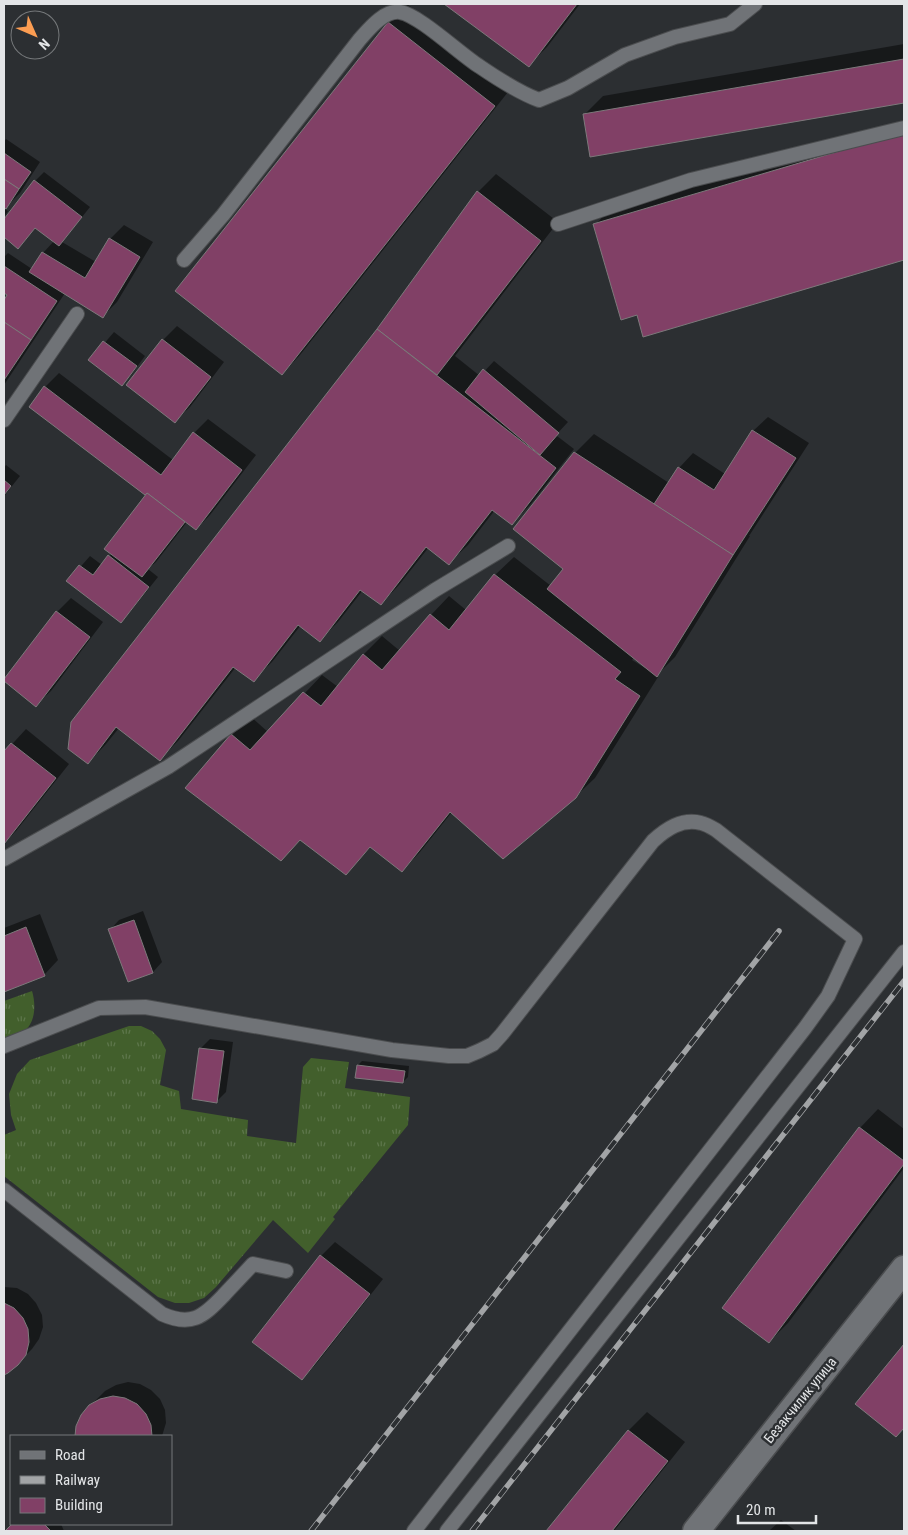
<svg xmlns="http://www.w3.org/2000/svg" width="908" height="1535" viewBox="0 0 908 1535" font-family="'Roboto Condensed',sans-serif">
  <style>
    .grass { fill: url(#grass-tufts) }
    .shadow { fill: #0007; fill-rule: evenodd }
    .building { fill: #814066; stroke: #7d797b }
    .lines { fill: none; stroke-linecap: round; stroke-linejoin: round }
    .lane-casing { stroke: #4b4d4f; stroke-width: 16 }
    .street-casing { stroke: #4b4d4f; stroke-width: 29 }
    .lane { stroke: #707377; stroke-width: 14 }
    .street { stroke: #707377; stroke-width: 26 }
    .rail-casing { stroke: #a2a4a6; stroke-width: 5.5 }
    .rail { stroke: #2c2f32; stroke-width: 4; stroke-dasharray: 11; stroke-linecap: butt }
    .labels { text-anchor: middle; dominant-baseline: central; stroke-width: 5; stroke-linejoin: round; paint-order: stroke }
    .street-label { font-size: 14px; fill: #e3e5e7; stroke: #2c2f32 }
  </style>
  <defs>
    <pattern id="grass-tufts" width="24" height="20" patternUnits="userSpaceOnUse" patternTransform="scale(1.25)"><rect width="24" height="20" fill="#425f2c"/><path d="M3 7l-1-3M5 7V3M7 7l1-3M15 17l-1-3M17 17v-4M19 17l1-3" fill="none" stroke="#5d764b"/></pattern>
  </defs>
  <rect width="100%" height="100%" fill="#2c2f32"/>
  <g class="grass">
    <path d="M32,991C36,1004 36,1023 23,1032C18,1036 9,1038 4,1040V1001Z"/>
    <path d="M129,1026H141L152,1031L160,1039L166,1050L160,1085L179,1091L181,1109L248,1120L247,1136L296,1143L303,1067L311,1058L349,1062L345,1088L410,1097L408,1125L333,1217L335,1219L308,1253L273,1220L216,1287L204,1298L189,1303H175L158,1297L4,1176V1135L16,1130L11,1115L9,1094L17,1074L30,1060Z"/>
  </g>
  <g class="shadow">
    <path d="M407,4L512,87L300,355L282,374L388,23Z"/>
    <path d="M446,4H580L547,47L529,65Z"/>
    <path d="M904,44V101L591,155L585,114L603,96Z"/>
    <path d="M904,120V258L644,336L638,314L595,225L613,206Z"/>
    <path d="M6,139L40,162L20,193L4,209L8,211L4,217V142Z"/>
    <path d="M44,172L90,207L62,242L96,262L110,239L124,225L153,242L117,302L103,316L65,293L4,385V298L6,299L8,295L4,292V257L8,253L32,269L43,253L54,241L36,227L18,247L4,236V222L35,181Z"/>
    <path d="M496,174L558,222L455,356L480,376L494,361L568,422L555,436H557L574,449L530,505L512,523L495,510L468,545L449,563L429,547L399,585L381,604L363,590L338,622L320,640L301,625L272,662L253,680L236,667L178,741L160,759L119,728L106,744L88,763L72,723L378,330L478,192Z"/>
    <path d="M177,326L224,362L190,407L175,421L163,340Z"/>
    <path d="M114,332L145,356L131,375L122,384L90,360Z"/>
    <path d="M59,373L173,460L194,433L208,419L256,455L210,515L196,529L187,522L156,562L148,569L158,577L130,612L121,622L68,581L90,556L102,565L112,553L147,495L31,406L45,387Z"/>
    <path d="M768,417L809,443L749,536H750L675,657L656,676L658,677L595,778L575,797L452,812L420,852L402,871L371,847L345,874L301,839L281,860L232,735L250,716L268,732L322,675L338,687L364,654L382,636L400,651L431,615L449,596L466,610L495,575L514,557L551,586L565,569L575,453L594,434L669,483L679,468L693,453L725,474L753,431ZM634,657L646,667L645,668L632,660Z"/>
    <path d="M6,465L20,476L4,496V468Z"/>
    <path d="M71,598L103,622L51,691L36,705L57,612Z"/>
    <path d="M26,729L69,764L16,831L4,843V753Z"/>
    <path d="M143,911L162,962L153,972L128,981L110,930L119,920Z"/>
    <path d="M40,914L58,960L44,975L4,990V928Z"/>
    <path d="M210,1039L233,1042L226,1092L217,1101L200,1049Z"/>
    <path d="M362,1061L409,1066L408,1077L403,1082L358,1065Z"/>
    <path d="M878,1109L904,1129V1168L788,1323L769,1342L860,1128Z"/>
    <path d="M335,1242L383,1279L316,1364L302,1379L321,1256Z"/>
    <path d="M4,1287L17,1288L28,1294L36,1303L42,1315L43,1327L39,1339L32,1349L17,1364L8,1372L4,1373Z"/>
    <path d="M904,1346V1428L896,1436L857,1403Z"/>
    <path d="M128,1382L140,1384L151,1390L160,1399L165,1410L166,1423L162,1436H77V1426L90,1406L105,1391L116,1385Z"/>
    <path d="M647,1412L685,1442L614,1531H548L629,1430Z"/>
    <path d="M781,1520L796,1531H769Z"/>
    <path d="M13,1524H61L64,1531H6Z"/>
  </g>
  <g class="building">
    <path d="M444,4H577L529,67Z"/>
    <path d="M388,22L495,106L282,375L175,291Z"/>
    <path d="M904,59V103L590,157L583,114Z"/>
    <path d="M904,132V260L643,337L637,315L621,320L593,224Z"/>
    <path d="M4,153L31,172L19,189L4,179Z"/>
    <path d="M4,179L19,189L6,209L4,207Z"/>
    <path d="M34,180L82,217L59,246L35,228L18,249L4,237V219Z"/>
    <path d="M477,191L541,241L437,375L377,329Z"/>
    <path d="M109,238L140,257L103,318L29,272L42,252L85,278Z"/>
    <path d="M4,266L57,301L31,340L4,322V300L7,295L4,293Z"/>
    <path d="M4,322L31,340L4,380Z"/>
    <path d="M377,329L556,468L512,525L492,510L449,565L426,547L381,605L360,590L320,642L298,625L254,682L233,667L160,761L116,727L88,764L68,749L71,722Z"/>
    <path d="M162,339L211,377L175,423L126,385Z"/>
    <path d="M103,341L137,366L122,386L88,360Z"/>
    <path d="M483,369L559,433L540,455L465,392Z"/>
    <path d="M44,386L161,475L193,432L242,470L196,530L147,493L145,495L29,407Z"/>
    <path d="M752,430L796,458L733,555L654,504L678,467L714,490Z"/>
    <path d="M574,452L733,555L657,677L547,589L563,569L513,529Z"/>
    <path d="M4,480L11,486L4,495Z"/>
    <path d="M147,493L185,522L142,577L104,549Z"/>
    <path d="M108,555L149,587L121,623L66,581L79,565L93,575Z"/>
    <path d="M494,574L621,672L615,679L640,696L576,798L503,859L450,812L402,872L370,847L346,875L300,840L281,861L185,788L231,734L250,750L303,692L321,706L363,654L382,670L430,614L449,630Z"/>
    <path d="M56,611L90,637L36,707L4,681V679Z"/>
    <path d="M11,743L56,778L4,844V751Z"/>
    <path d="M134,920L153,973L128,982L108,929Z"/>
    <path d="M26,927L45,976L4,992V936Z"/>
    <path d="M199,1048L224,1051L217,1103L192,1099Z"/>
    <path d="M357,1065L405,1071L403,1083L355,1078Z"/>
    <path d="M859,1127L904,1161V1164L769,1343L722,1308Z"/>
    <path d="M320,1255L370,1294L302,1380L252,1342Z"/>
    <path d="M4,1303L14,1308L23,1318L28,1329L29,1342L26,1355L18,1365L8,1373L4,1375Z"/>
    <path d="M904,1344V1428L896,1437L855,1404Z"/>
    <path d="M113,1396L125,1398L137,1404L146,1414L151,1425L152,1436H75L76,1426L81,1415L89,1405L100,1399Z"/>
    <path d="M628,1430L668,1461L612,1531H546Z"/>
    <path d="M12,1524H44L51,1531H5Z"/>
  </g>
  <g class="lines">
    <defs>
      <g id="lane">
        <path d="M558,224L691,180L904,128"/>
        <path d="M184,260L223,215L360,39C369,29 384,10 400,12C419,15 460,54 479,66C498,79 518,92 539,100L568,88L625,55L675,37L730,24L755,4"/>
        <path d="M4,420L77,314"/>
        <path d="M4,859L168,767L435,590L508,546"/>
        <path d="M4,1046L99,1008L145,1007L392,1050L449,1056H467L479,1051L493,1044L502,1034L653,841C666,829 682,818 701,823C706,824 711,827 716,830L855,939L828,996L805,1028L414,1531"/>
        <path d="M4,1190L162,1314C191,1327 203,1317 223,1296C233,1285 243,1275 253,1264L286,1271"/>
        <path d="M447,1531L904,952"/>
      </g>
      <path id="street" d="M696,1531L904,1269"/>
    </defs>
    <use href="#lane" class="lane-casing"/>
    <use href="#street" class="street-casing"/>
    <use href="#lane" class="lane"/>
    <use href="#street" class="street"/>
    <defs>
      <g id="rail">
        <path d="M311,1531L779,931"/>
        <path d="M472,1531L904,981"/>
      </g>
    </defs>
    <use href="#rail" class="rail-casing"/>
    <use href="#rail" class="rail"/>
  </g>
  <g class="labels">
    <g class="street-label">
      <text transform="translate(800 1400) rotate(-51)">Безакчилик улица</text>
    </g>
  </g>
  <rect width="908" height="1535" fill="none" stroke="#e3e5e7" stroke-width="10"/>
  <rect x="10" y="1435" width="162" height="90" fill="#2c2f32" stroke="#75787a"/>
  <rect x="20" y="1451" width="25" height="8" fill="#707377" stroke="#75787a"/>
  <text x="55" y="1460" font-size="15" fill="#e3e5e7">Road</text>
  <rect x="20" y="1476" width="25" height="8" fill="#a2a4a6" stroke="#75787a"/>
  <text x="55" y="1485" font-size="15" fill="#e3e5e7">Railway</text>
  <rect x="20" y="1498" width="25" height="15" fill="#814066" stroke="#75787a"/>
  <text x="55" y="1510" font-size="15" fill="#e3e5e7">Building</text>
  <g transform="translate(35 35) rotate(135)"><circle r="24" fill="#2c2f32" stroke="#75787a"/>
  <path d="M0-4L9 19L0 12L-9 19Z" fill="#fc9d52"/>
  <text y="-8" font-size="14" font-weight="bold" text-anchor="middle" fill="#e3e5e7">N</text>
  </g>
  <path d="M738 1515v8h78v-8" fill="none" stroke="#e3e5e7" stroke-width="2.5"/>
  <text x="746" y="1515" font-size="15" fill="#e3e5e7" stroke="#2c2f32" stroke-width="4" paint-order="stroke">20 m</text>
</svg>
